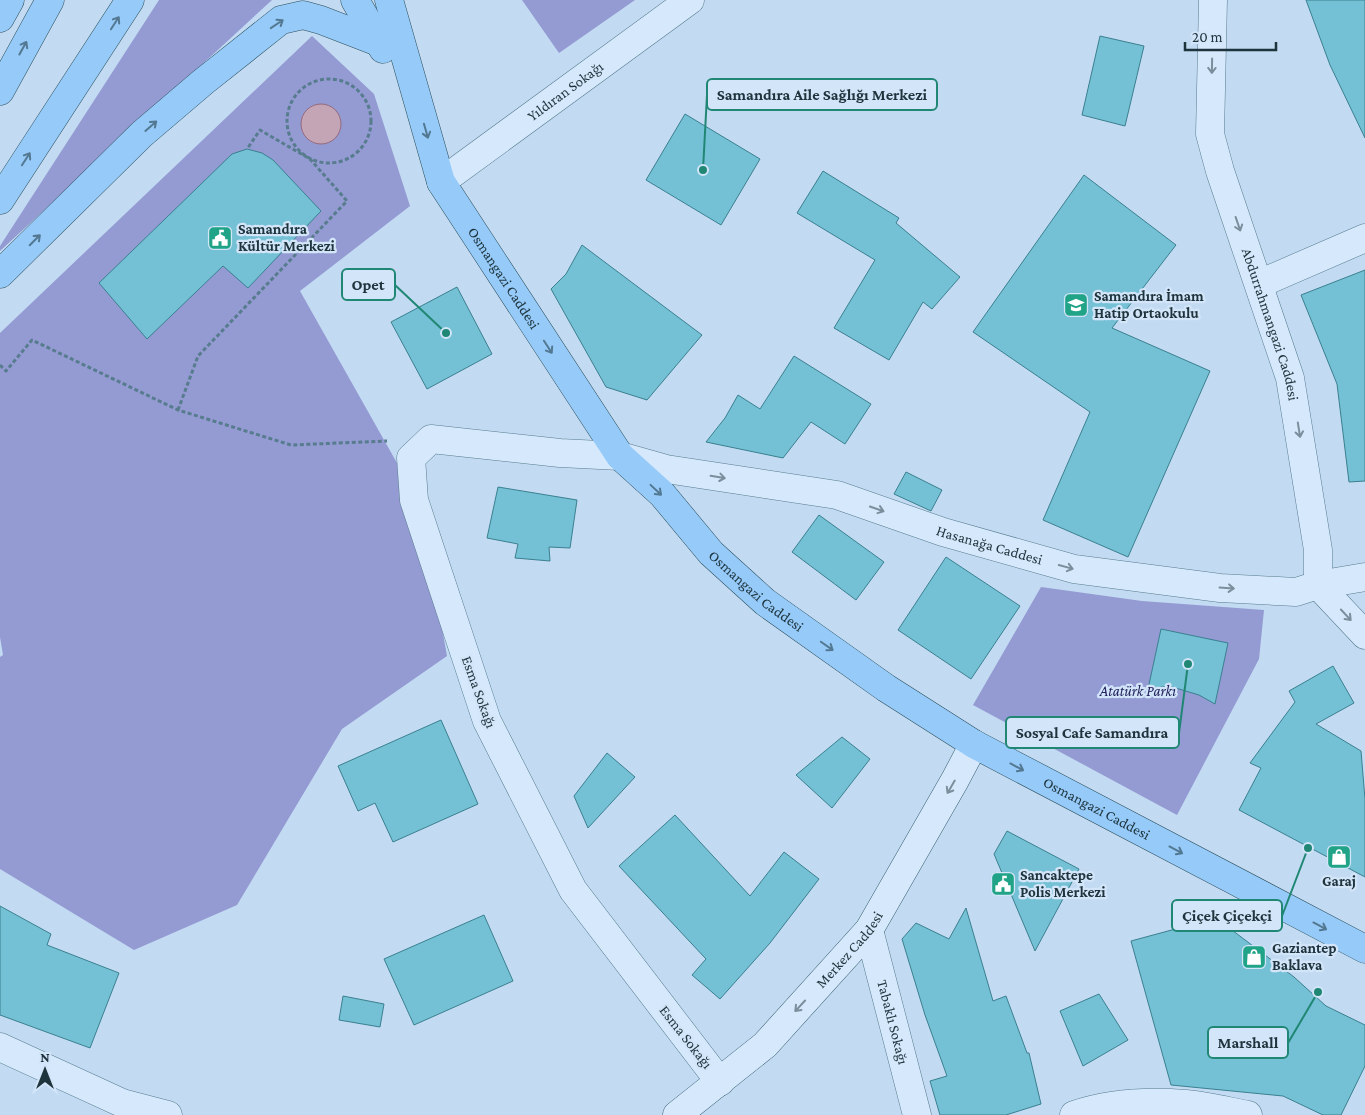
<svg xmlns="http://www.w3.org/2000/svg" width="1365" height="1115" viewBox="0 0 1365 1115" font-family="'Crimson Pro',serif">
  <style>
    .green { fill: #949ad2 }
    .water { fill: #c4a5b5; stroke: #946a7d }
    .building { fill: #74c0d4; stroke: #3a8090 }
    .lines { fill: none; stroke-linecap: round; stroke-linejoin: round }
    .pedestrian-casing { stroke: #577c8e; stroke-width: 29 }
    .minor-casing { stroke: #577c8e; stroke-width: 29 }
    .secondary-casing { stroke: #3a6070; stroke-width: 29 }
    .primary-casing { stroke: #2b4f5b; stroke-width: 29 }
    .path { stroke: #577c8e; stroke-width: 3; stroke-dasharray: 4 2.5; stroke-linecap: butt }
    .pedestrian { stroke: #d6e9fc; stroke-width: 28 }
    .minor { stroke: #d6e9fc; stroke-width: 28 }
    .secondary { stroke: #d6e9fc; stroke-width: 28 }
    .primary { stroke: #96caf9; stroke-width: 28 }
    .oneway { stroke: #537891 }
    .oneway2 { stroke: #7a8e9c }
    .labels { text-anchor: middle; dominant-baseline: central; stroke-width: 4.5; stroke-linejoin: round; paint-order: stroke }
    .street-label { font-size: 15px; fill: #1d343c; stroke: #d2e5f9 }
    .poi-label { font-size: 15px; font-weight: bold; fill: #1d343c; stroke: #d2e5f9; text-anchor: start }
    .park-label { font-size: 15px; font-style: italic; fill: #23215b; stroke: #d2e5f9 }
    .leader { fill: none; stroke: #208774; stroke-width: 2 }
    .callout-dot { fill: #208774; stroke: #d2e5f9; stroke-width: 2 }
    .callout { fill: #d2e5f9; stroke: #208774; stroke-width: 2 }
    .callout-label { font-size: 16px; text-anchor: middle; font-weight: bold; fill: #1d343c }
  </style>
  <rect width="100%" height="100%" fill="#c2daf2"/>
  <g class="green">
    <path d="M159,0H272L0,251V246Z"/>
    <path d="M522,0H635L559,53Z"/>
    <path d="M312,36L374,94L410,206L300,291L419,502L447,656L342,729L237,905L134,950L0,869V657L3,655L0,637V333Z"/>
    <path d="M1041,587L1142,601L1264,610L1259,659L1177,815L973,705Z"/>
  </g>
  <circle class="water" cx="321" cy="124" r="20"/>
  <g class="building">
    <path d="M1306,0H1365V138L1330,65Z"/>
    <path d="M1100,36L1144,46L1125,126L1082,115Z"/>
    <path d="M685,114L760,159L721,225L646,180Z"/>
    <path d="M247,149L262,153L273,160L321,211L248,288L223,266L147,339L99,283L232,154Z"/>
    <path d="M823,171L899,218L896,223L960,277L932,309L923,302L889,360L834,328L875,260L797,213Z"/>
    <path d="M1084,175L1176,245L1112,328L1210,371L1128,557L1043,520L1090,412L973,332Z"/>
    <path d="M582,245L702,335L647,400L606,387L551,289L566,274Z"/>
    <path d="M1365,270V481L1349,482L1337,384L1301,295Z"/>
    <path d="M457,287L492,354L427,389L391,322Z"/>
    <path d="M794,356L871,404L845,444L811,422L783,458L706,442L725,418L738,395L760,409Z"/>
    <path d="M906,472L942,490L931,511L894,494Z"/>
    <path d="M498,487L577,500L570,548L549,547L550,561L515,558L518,544L487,538Z"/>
    <path d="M819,515L884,562L856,600L792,552Z"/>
    <path d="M946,557L1020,606L971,679L898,630Z"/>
    <path d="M1161,629L1228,643L1215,704L1199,695L1169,686L1148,689Z"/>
    <path d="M1333,666L1354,703L1316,724L1361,751L1365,799V877L1239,810L1261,768L1250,763L1295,702L1289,691Z"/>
    <path d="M441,720L478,804L393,842L375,803L358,811L338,766Z"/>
    <path d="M842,737L870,759L832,808L796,775Z"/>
    <path d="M607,753L635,777L588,828L574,796Z"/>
    <path d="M675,815L750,896L784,852L819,879L770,943L720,999L692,975L706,959L619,866Z"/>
    <path d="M1007,831L1079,869L1035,951L994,854Z"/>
    <path d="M0,906L51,934L47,945L119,973L90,1048L0,1015Z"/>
    <path d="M966,908L993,1001L1006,996L1027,1053H1029L1041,1104L1006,1115H940L930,1081L947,1076L925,1015L902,939L916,923L949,939Z"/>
    <path d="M484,915L513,981L414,1025L384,959Z"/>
    <path d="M1216,918L1294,977L1326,1006L1365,1025V1066L1341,1115H1323L1283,1096L1171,1085L1131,941Z"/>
    <path d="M1099,994L1128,1040L1083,1066L1060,1011Z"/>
    <path d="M343,996L384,1004L380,1027L339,1020Z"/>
  </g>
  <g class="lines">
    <defs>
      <g id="pedestrian">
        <path id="s1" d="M869,930L917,1115"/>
        <path d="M1074,1115C1109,1103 1149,1101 1186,1104C1207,1106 1227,1111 1248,1115"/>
      </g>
      <g id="minor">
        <path id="s2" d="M1213,0L1210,134L1220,171L1290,378L1318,550V585L1365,635"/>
        <path id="s3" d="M441,182L690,0"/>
        <path d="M1259,284L1365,238"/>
        <path d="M0,1047L122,1103L168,1115"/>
        <path id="s4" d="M720,1082L573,890L487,721L414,500L411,458L431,439L560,453L620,456L666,469L837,495L943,532L1074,569L1220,588L1296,592L1318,585L1365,577"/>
      </g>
      <g id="secondary">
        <path id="s5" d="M677,1115L765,1045L869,930L955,780L974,744"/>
      </g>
      <g id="primary">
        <path d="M355,0L383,49"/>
        <path id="s6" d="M389,0L441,182L620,456L662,494L711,553L765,602L886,688L974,744L1365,949"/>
        <path d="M0,18L10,0"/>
        <path d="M0,91L50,0"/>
        <path d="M0,200L130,0"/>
        <path d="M0,274L142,134L203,82L281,20L303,15L321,20L378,42"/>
      </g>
    </defs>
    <use href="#pedestrian" class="pedestrian-casing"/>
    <use href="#minor" class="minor-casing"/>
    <use href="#secondary" class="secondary-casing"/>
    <use href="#primary" class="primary-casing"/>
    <g class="path">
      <circle cx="329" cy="121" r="42"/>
      <path d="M0,365L6,371L32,340L178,410L291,445L387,441"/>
      <path d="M178,410L198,356L347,201L310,159L260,130L247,149"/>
    </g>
    <use href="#pedestrian" class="pedestrian"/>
    <use href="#minor" class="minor"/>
    <use href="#secondary" class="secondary"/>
    <use href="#primary" class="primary"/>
  </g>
  <defs><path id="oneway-shaft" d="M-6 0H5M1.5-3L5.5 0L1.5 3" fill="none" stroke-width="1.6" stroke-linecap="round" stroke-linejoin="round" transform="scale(1.25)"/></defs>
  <g class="oneway">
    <use href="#oneway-shaft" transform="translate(115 23) rotate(-57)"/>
    <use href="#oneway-shaft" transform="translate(277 24) rotate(-34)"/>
    <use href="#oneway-shaft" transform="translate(23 48) rotate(-61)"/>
    <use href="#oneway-shaft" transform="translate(151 126) rotate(-41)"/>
    <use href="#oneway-shaft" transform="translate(426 131) rotate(74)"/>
    <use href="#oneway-shaft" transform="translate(26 159) rotate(-57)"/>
    <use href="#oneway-shaft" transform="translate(35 240) rotate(-45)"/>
    <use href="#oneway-shaft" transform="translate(548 347) rotate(57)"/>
    <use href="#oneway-shaft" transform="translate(656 490) rotate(43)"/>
    <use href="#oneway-shaft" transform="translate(827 646) rotate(35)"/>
    <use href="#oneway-shaft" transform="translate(1017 767) rotate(28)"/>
    <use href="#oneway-shaft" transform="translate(1176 850) rotate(28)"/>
    <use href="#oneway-shaft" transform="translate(1320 926) rotate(28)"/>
  </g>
  <g class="oneway2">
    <use href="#oneway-shaft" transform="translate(1212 66) rotate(91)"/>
    <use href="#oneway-shaft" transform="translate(1238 224) rotate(71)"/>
    <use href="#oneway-shaft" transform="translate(1299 430) rotate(81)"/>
    <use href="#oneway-shaft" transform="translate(718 477) rotate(9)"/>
    <use href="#oneway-shaft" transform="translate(877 509) rotate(19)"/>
    <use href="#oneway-shaft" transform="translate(1066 567) rotate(15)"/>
    <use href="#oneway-shaft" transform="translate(1227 588) rotate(4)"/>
    <use href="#oneway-shaft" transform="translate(1346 615) rotate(47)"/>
    <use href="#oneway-shaft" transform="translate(951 787) rotate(120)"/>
    <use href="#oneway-shaft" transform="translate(800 1006) rotate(133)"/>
  </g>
  <defs>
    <symbol id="civic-square" viewBox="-11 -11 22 22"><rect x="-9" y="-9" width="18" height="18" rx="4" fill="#21a387" stroke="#d2e5f9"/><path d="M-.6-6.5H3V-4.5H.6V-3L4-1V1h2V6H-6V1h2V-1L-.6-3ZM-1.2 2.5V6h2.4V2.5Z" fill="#fff"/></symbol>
    <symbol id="school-square" viewBox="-11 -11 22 22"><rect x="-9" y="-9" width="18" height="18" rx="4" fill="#21a387" stroke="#d2e5f9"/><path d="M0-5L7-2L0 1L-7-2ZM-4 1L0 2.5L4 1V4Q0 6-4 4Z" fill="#fff"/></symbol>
    <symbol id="shop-square" viewBox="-11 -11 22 22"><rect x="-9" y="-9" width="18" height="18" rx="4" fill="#21a387" stroke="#d2e5f9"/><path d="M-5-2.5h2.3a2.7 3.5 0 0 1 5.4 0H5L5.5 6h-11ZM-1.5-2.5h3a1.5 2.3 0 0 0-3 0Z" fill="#fff"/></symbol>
  </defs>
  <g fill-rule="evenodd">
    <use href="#civic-square" x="206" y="224" width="28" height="28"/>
    <use href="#school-square" x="1062" y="291" width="28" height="28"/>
    <use href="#shop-square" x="1325" y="843" width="28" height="28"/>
    <use href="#civic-square" x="989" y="870" width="28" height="28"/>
    <use href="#shop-square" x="1240" y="943" width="28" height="28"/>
  </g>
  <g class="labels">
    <g class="street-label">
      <text stroke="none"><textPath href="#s3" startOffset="154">Yıldıran Sokağı</textPath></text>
      <text stroke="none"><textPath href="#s6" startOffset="304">Osmangazi Caddesi</textPath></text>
      <text stroke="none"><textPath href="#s2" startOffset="334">Abdurrahmangazi Caddesi</textPath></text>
      <text stroke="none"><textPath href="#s4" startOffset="1305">Hasanağa Caddesi</textPath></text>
      <text stroke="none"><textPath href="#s6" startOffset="709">Osmangazi Caddesi</textPath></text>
      <text transform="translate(479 692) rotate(70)">Esma Sokağı</text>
      <text stroke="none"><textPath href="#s6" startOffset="1114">Osmangazi Caddesi</textPath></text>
      <text stroke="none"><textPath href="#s5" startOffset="240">Merkez Caddesi</textPath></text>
      <text stroke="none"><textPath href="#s1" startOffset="95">Tabaklı Sokağı</textPath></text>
      <text transform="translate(686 1037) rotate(52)">Esma Sokağı</text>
    </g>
    <g class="poi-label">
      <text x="238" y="229">Samandıra<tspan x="238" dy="17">Kültür Merkezi</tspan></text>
      <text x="1094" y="296">Samandıra İmam<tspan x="1094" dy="17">Hatip Ortaokulu</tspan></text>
      <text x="1020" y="875">Sancaktepe<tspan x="1020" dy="17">Polis Merkezi</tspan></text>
      <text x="1339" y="881" text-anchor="middle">Garaj</text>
      <text x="1272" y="948">Gaziantep<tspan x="1272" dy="17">Baklava</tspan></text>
    </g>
    <g class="park-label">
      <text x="1138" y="691">Atatürk Parkı</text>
    </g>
  </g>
  <path class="leader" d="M703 170L707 95M446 333L395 285M1188 664L1179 733M1308 848L1282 916M1318 992L1288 1043"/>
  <g class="callout-dot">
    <circle cx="703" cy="170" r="5"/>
    <circle cx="446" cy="333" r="5"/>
    <circle cx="1188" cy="664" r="5"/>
    <circle cx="1308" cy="848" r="5"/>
    <circle cx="1318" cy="992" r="5"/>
  </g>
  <g class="callout">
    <rect x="707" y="79" width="230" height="31" rx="5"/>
    <rect x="342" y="269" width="53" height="31" rx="5"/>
    <rect x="1006" y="717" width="173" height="31" rx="5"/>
    <rect x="1172" y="900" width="110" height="31" rx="5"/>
    <rect x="1208" y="1027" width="80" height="31" rx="5"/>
  </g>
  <g class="callout-label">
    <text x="822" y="100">Samandıra Aile Sağlığı Merkezi</text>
    <text x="368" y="290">Opet</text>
    <text x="1092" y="738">Sosyal Cafe Samandıra</text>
    <text x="1227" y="921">Çiçek Çiçekçi</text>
    <text x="1248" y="1048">Marshall</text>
  </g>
  <g transform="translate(45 1070)" stroke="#d2e5f9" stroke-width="4" paint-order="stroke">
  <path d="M0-4L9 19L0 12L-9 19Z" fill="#1d343c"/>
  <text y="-8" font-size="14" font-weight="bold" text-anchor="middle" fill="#1d343c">N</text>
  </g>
  <path d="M1185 42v8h91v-8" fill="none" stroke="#1d343c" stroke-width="2.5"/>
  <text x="1192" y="42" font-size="15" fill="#1d343c" stroke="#d2e5f9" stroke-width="4" paint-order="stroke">20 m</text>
</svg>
